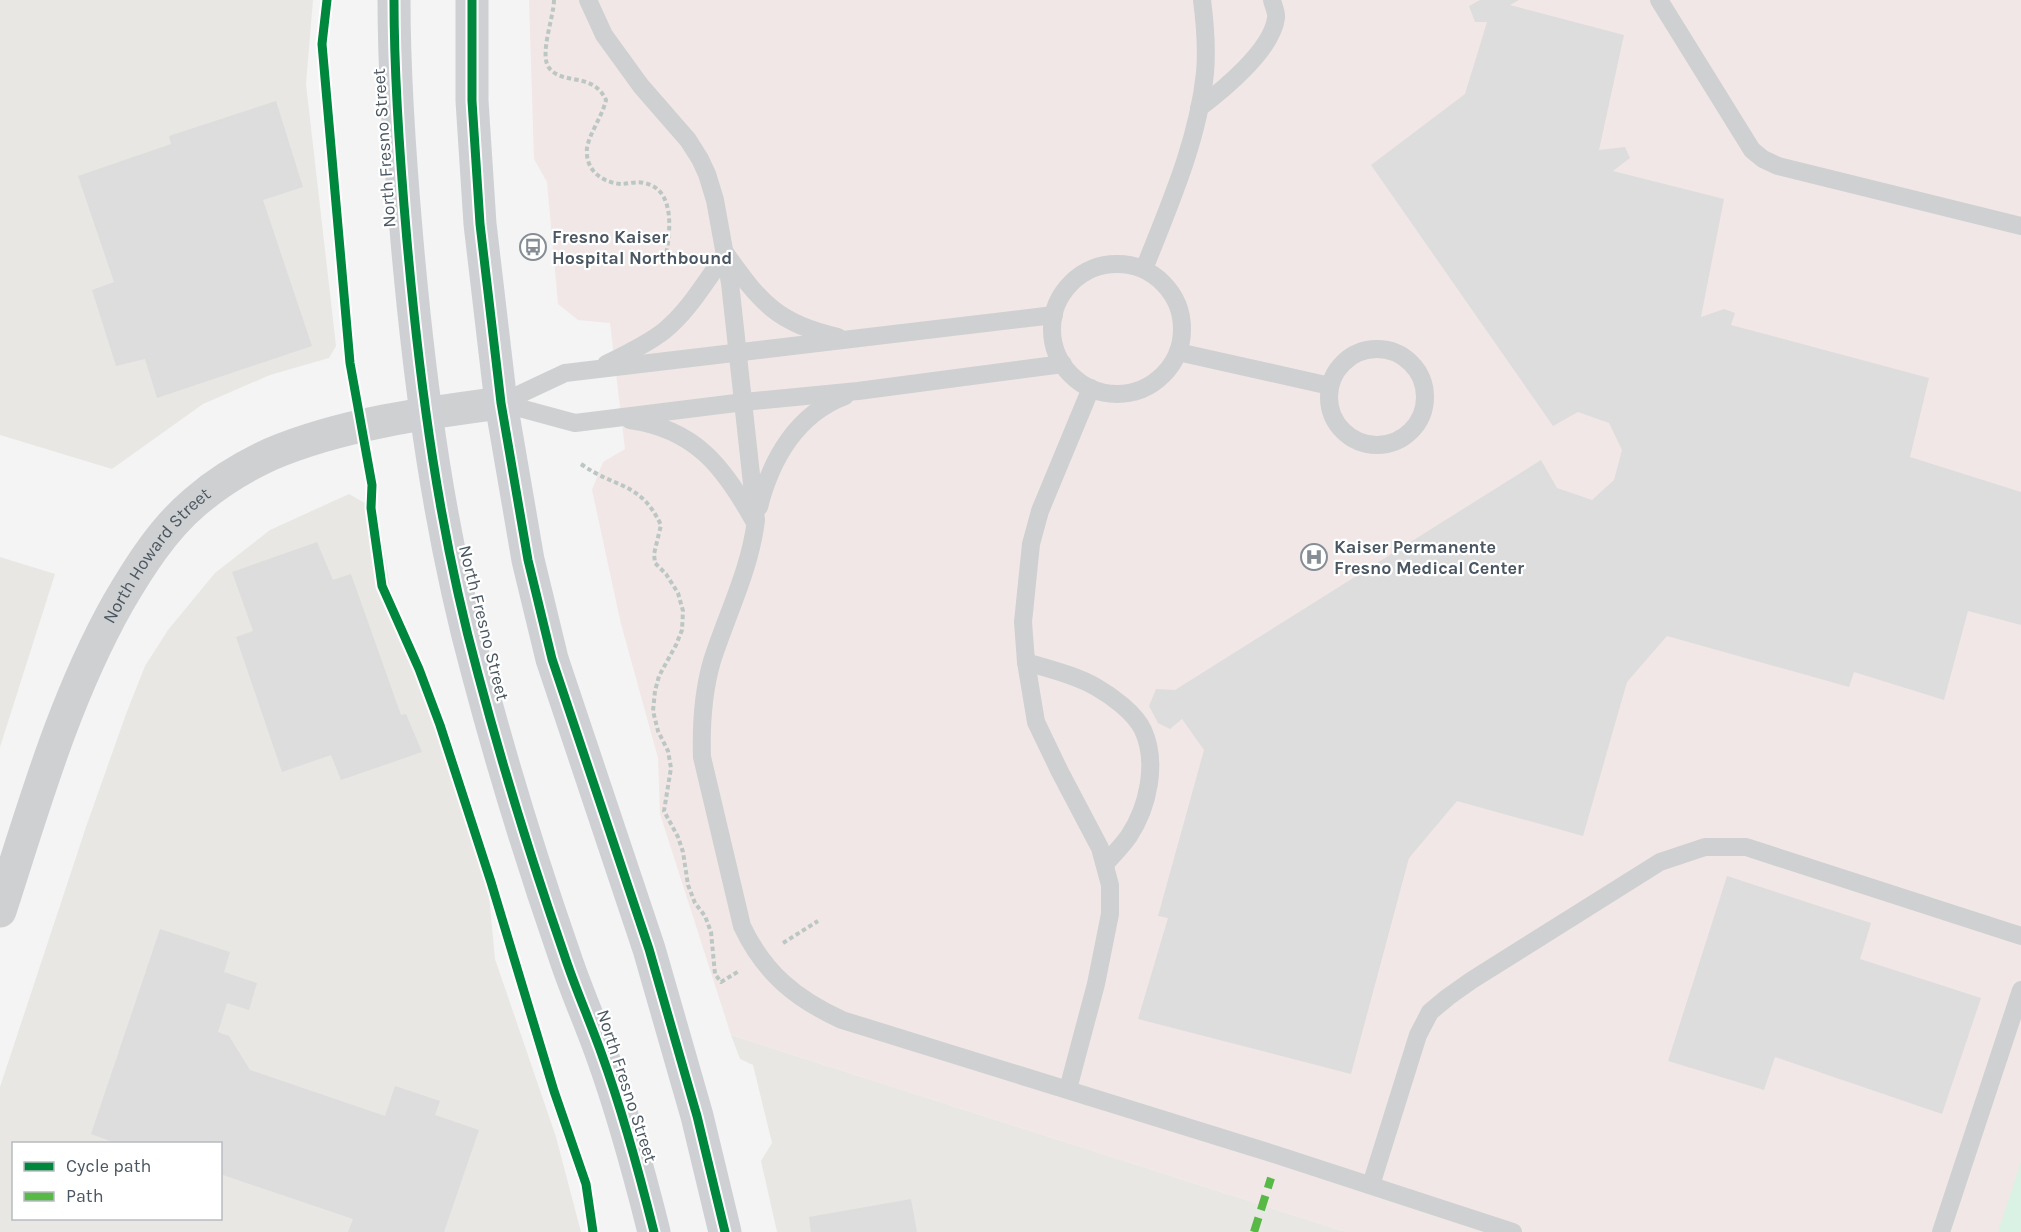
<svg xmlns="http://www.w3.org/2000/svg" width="2021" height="1232" viewBox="0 0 2021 1232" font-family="Karla,sans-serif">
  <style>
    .commercial { fill: #e8e7e3; fill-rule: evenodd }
    .medical { fill: #f1e7e6 }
    .green { fill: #d9f2e3 }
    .building { fill: #ddddde }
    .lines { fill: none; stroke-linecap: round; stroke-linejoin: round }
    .path { stroke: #bcc7c4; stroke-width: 4; stroke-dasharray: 4.5 3; stroke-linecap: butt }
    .service { stroke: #ced0d2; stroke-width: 18 }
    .minor { stroke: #ced0d2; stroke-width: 33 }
    .secondary { stroke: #ced0d4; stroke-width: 33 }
    .quiet { stroke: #58b947; stroke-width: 8; stroke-dasharray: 15 8; stroke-linecap: butt }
    .cycleway-casing { stroke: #fff; stroke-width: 13 }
    .cycleway { stroke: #00873e; stroke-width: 9 }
    .labels { text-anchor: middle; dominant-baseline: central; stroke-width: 4.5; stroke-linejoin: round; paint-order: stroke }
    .street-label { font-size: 18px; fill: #4a5661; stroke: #fff }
    .poi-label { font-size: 18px; font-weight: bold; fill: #4a5661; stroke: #fff; text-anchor: start }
  </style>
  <rect width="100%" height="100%" fill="#f4f4f4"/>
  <g class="commercial">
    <path d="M0,0H313L306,84L336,346L329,358L270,375L203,404L112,469L0,435Z"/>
    <path d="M349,494L377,510L390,587L442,717L484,843L495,959L556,1137L581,1232H0V1087L86,827L126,714L145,666L168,630L215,573L270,530ZM14,1144H220V1218H14Z"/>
    <path d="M0,557L55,574L0,747Z"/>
    <path d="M731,1035L1346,1232H777L761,1161L772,1143L753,1065L740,1059Z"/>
  </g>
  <path class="medical" d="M529,0H2021V1165L1999,1232H1346L731,1035L660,814L658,758L621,624L592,490L603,462L625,449L610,323L578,320L558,304L547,182L534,159Z"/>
  <path class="green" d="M2021,1162V1232H1998Z"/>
  <g class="building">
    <path d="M1480,0H1519L1510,5L1624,35L1599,150L1625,147L1630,158L1613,171L1724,199L1701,317L1724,309L1735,313L1731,325L1929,378L1910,457L2021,492V625L1968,611L1944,700L1854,672L1849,687L1667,636L1627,682L1583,836L1457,801L1409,858L1351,1074L1138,1019L1168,918L1158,916L1204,750L1182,719L1170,729L1158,723L1149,706L1156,689L1175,690L1541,460L1557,488L1592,500L1614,480L1622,450L1609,423L1578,412L1553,426L1371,165L1465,94L1487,22H1475L1469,6Z"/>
    <path d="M276,101L303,187L263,200L312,346L157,398L145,359L116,366L92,290L114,282L78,176L171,144L169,136Z"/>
    <path d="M317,542L333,580L351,574L401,715L406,714L422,752L341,780L331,755L282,772L236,637L253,631L232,572Z"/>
    <path d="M1727,876L1871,923L1860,959L1981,998L1942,1114L1775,1057L1764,1090L1668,1061Z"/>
    <path d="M160,929L230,952L224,972L257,983L249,1010L227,1003L218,1032L229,1036L250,1070L385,1116L395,1086L440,1101L435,1115L479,1130L444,1232H348L353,1219L220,1174V1144H118L91,1134Z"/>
    <path d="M911,1199L917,1232H811L809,1217Z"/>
  </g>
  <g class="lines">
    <g class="path">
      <path d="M554,0C554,17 538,57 550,69C564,85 593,72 606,100C602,117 589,134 587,148C585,169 600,182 621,184C628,184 636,181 644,183C677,189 670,236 665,259"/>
      <path d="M581,464C616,489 640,481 661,525L654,554L655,563L666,574L678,593L683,611L682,630L676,645L659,676L655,691L653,711L658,731L668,751L671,768L664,811L678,837L683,852L688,885L695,903L705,916L711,932L715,974L721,982L739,971"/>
      <path d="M783,943L818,921"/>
    </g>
    <g class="service">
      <path d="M588,0L604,35L641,86L688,140L700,159L707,174L715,200L730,283L756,520C750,570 727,614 712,661C703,692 701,725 702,757L742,926C764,973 796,999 842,1020L1277,1155L1513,1232"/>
      <path d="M1659,0L1752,150L1763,159L1778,166L2021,226"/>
      <path d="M1199,108C1223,90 1272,50 1276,18C1277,13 1273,5 1272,0"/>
      <circle cx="1117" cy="329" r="65"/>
      <path d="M1144,269C1169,206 1198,141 1205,73C1207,50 1205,23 1202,0"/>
      <path d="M1054,315L565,373L501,403L575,423L744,402L858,391L1063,364"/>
      <circle cx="1377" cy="397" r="48"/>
      <path d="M1178,352L1330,386"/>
      <path d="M606,364C626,354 646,345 664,331C690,310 706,280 726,254C760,302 778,324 838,337"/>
      <path d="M630,420C695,429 724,467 754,521"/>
      <path d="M759,507C771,459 797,414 845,396"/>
      <path d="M1026,662C1049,669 1075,675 1096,687C1112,696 1135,713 1143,730C1158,763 1148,807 1129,836C1122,846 1113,855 1105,864"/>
      <path d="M1068,1089L1096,984L1110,914V885L1100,848L1060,772L1036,722L1026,662L1023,622L1031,544L1040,511L1091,388"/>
      <path d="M1371,1185L1418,1035L1430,1012L1448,997L1472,980L1660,862L1705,847H1746L2021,936"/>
      <path d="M1941,1232L2021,990"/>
    </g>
    <path class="minor" id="s1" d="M0,911C34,806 64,699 118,603C139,567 163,529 195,502C217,483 245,466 271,454C342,424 425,413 501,403"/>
    <g class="secondary">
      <path d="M394,0C394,80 400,161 407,241C420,388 439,531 478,674C503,768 532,862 564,954C575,988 590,1021 602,1055C623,1113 639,1172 654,1232"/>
      <path d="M472,0V101L480,224L501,403L528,560L552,659L649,949L697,1116L725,1232"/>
    </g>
    <path class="quiet" d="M1254,1232L1271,1178"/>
    <defs>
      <g id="cycleway">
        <path d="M327,0L322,44L350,363L372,485L371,508L382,586L419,669L440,725L491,882L554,1091L586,1184L593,1232"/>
        <path d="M394,0C394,80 400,161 407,241C420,388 439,531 478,674C503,768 532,862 564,954C575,988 590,1021 602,1055C623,1113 639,1172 654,1232"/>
        <path d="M472,0V101L480,224L501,403L528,560L552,659L649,949L697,1116L725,1232"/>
      </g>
    </defs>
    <use href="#cycleway" class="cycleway-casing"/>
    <use href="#cycleway" class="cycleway"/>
  </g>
  <defs>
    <symbol id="bus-ring" viewBox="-11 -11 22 22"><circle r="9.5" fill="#fff" stroke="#868d94" stroke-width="1.5"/><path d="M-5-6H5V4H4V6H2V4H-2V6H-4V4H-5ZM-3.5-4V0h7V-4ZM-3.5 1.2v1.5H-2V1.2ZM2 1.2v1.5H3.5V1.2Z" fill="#868d94"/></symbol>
    <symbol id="hospital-ring" viewBox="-11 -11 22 22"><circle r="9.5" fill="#fff" stroke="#868d94" stroke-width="1.5"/><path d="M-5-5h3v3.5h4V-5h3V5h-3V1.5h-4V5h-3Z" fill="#868d94"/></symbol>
  </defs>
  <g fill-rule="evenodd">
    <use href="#bus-ring" x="518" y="232" width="30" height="30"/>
    <use href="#hospital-ring" x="1299" y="542" width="30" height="30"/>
  </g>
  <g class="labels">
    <g class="street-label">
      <text transform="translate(384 148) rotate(-94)">North Fresno Street</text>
      <text stroke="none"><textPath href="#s1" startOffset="392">North Howard Street</textPath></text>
      <text transform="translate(484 623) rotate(76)">North Fresno Street</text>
      <text transform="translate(627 1086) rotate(72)">North Fresno Street</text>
    </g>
    <g class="poi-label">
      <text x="552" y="237">Fresno Kaiser<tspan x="552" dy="21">Hospital Northbound</tspan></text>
      <text x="1334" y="547">Kaiser Permanente<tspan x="1334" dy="21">Fresno Medical Center</tspan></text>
    </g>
  </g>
  <rect x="12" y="1142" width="210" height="78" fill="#ffffff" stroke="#b7bbc0" stroke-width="1.5"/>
  <rect x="24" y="1162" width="30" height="9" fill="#00873e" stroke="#b7bbc0" stroke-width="1.5"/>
  <text x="66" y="1172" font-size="18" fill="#4a5661">Cycle path</text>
  <rect x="24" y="1192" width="30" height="9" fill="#58b947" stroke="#b7bbc0" stroke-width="1.5"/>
  <text x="66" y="1202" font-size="18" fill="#4a5661">Path</text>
</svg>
